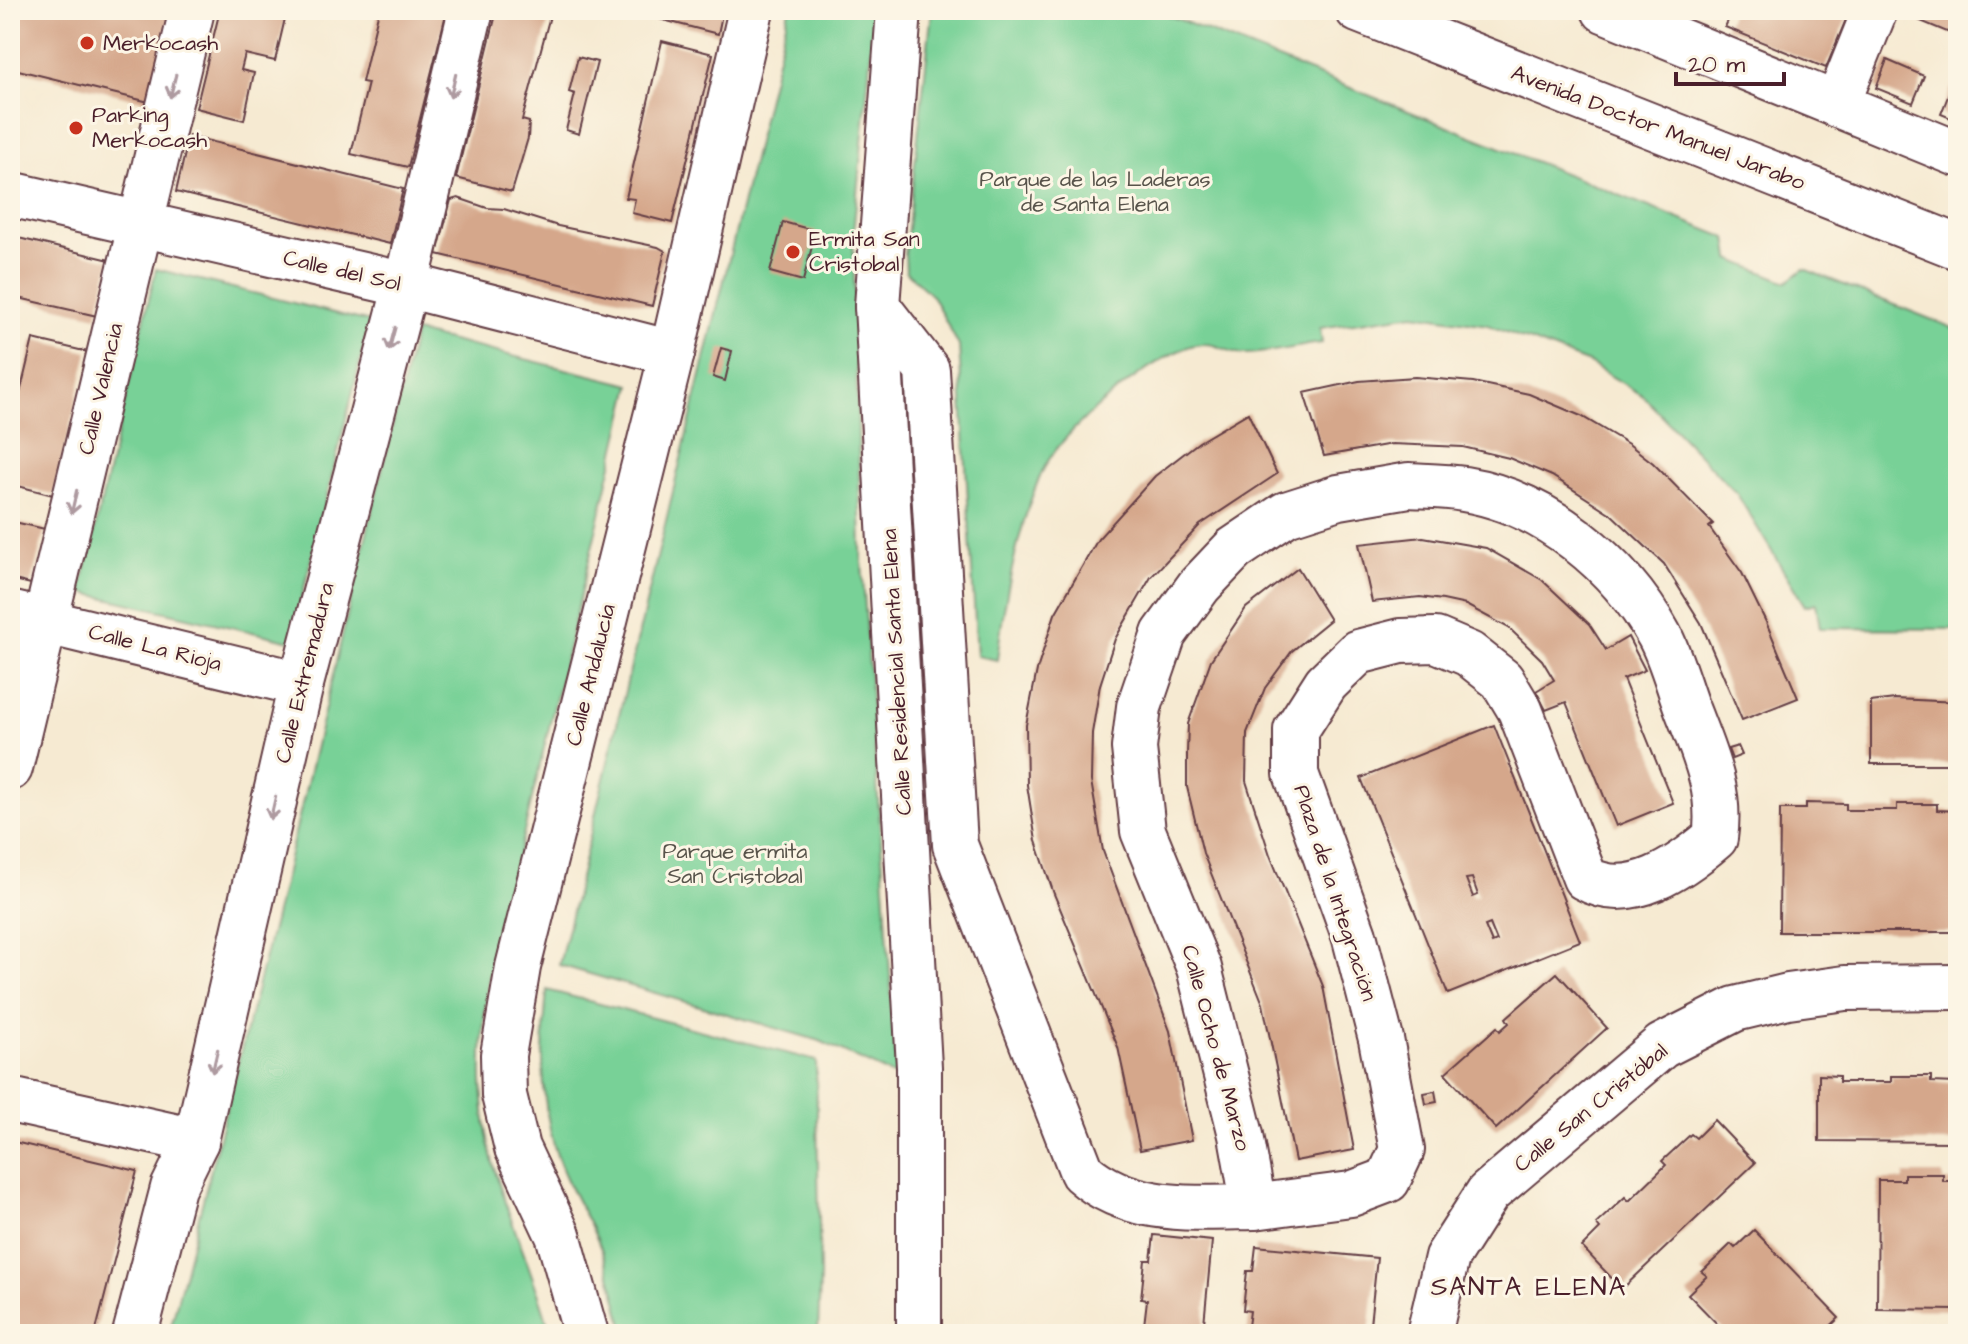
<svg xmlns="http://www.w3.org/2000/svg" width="1968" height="1344" viewBox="0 0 1968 1344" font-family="'Architects Daughter',sans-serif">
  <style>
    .green { fill: #78d197; stroke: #617861; stroke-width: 2 }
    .building { fill: #d5a78b; fill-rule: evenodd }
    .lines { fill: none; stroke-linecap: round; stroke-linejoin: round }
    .minor-casing { stroke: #643d44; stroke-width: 48 }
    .minor { stroke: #fff; stroke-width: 44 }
    .oneway { stroke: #ae9aa0 }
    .poi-dot { fill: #c8321e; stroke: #fcf5e5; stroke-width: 3 }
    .labels { text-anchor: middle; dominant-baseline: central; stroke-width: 6; stroke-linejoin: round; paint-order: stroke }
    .poi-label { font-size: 22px; fill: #4a1f2b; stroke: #fcf5e5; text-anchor: start }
    .street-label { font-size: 22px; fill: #4a1f2b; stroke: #fcf5e5 }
    .park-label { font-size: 22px; fill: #58544b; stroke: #fcf5e5 }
    .quarter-label { font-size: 26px; letter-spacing: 2px; fill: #4a1f2b; stroke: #fcf5e5 }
  </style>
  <rect width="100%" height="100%" fill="#fcf5e5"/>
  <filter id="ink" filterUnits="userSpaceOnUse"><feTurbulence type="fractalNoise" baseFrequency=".0125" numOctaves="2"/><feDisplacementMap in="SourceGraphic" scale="16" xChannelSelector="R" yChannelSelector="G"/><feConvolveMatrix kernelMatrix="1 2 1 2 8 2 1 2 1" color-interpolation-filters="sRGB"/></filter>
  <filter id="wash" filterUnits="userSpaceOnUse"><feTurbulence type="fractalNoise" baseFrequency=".006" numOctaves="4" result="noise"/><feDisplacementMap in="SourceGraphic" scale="32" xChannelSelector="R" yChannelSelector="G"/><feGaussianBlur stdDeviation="1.8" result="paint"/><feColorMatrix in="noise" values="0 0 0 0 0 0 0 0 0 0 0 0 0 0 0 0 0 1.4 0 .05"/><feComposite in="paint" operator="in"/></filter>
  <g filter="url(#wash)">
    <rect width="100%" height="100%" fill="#f6ead2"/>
    <g class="green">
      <path d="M789,10H875L853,234L861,549L897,1077L820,1041L559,965Z"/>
      <path d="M932,10H1155L1727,238L1730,259L1787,282L1804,269L1958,330V629L1820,628L1816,603L1805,606L1737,494L1642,395L1589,363L1488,325L1414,314L1320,328L1322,343C1296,346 1269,354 1243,354C1226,354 1214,336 1185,348C1142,366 1064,428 1043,470C1019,520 1003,605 997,660L977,656L959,346L933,297L906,271L905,255Z"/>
      <path d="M156,269L370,322L291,641L80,592Z"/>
      <path d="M415,332L631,385L489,978C479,1047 477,1116 499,1184C515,1234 537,1283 551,1334H169L274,921Z"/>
      <path d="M547,990L816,1061L820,1275L818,1334H625C618,1302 610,1270 597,1239C583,1210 564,1180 555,1149C539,1095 542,1045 547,990Z"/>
    </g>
    <g id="blocks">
      <g class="building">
        <path d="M10,10H171L149,102L10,68Z"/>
        <path d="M220,10H287L275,61L245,54L241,70L254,73L244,120L196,108Z"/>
        <path d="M379,10H447L408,167L351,154L368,83L362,82Z"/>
        <path d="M497,10L551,12L522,120L529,122L528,138L512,192L456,178Z"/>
        <path d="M624,10H723L718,34Z"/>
        <path d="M1733,10H1850L1826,68L1725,27Z"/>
        <path d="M1908,10H1958V21L1952,34L1906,15Z"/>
        <path d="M662,41L713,54L672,223L632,213L635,199L626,198Z"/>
        <path d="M578,57L597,62L579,134L566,130L575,94L569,92Z"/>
        <path d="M1887,60L1924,76L1913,103L1876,88Z"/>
        <path d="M1958,71V121L1941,114Z"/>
        <path d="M189,136L403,189L390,244L176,192Z"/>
        <path d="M458,198L487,208L504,209L558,226L658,247L665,251L652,306L437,254L451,200Z"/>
        <path d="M783,222L816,231L803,281L770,272Z"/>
        <path d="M10,236L110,260L97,316L10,296Z"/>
        <path d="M33,339L88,352L53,495L10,484V435Z"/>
        <path d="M721,348L732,351L725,381L713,377Z"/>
        <path d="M1415,377L1473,382L1529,394L1581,416L1630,445L1653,463L1713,524L1709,527L1742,573L1766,622L1798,698L1742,720L1701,623L1664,564L1611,514L1552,476L1509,458L1463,447L1392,444L1324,456L1304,393L1359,381Z"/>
        <path d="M1248,413L1277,474L1200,525L1151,577L1115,639L1100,685L1092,733L1091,781L1103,851L1170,1031L1192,1140L1140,1150L1118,1047L1054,894L1036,841L1027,785L1026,725L1037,670L1055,614L1098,539L1155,476L1199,442Z"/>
        <path d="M10,521L45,529L31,584L10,579Z"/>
        <path d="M1423,537L1486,548L1542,580L1589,624L1606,650L1628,637L1645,670L1623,679L1673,803L1616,826L1566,702L1546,710L1536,691L1554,680L1542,660L1509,628L1466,605L1443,600L1420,597L1372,602L1359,544Z"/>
        <path d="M1298,568L1330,620L1292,651L1265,688L1247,733L1246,781L1270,855L1323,986L1354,1150L1295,1161L1263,1004L1203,853L1187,787V754L1188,724L1211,660L1246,608Z"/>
        <path d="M1895,699L1958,702V764H1871V702Z"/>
        <path d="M1494,725L1580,941L1448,994L1361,778ZM1472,878L1478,895L1473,897L1466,879ZM1490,924L1497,941L1492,943L1485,926Z"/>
        <path d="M1738,746L1742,755L1732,759L1728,749Z"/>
        <path d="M1806,803L1846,804V810H1897V804H1937V810L1958,811V932H1779L1780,809H1806Z"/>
        <path d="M1557,973L1607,1028L1496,1129L1445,1073L1497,1027L1500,1031L1509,1023L1506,1018Z"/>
        <path d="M1819,1075L1839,1076V1082H1891V1076H1931V1082L1956,1083V1142L1819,1141Z"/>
        <path d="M1435,1091L1437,1102L1426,1104L1424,1093Z"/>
        <path d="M1714,1120L1755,1163L1622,1289L1582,1247L1600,1229L1596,1224L1625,1197L1629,1201L1666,1165L1662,1161L1691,1134L1696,1138Z"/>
        <path d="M10,1141L137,1171L95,1334H10Z"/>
        <path d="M1904,1174H1943V1181H1958V1310L1877,1309L1878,1180H1904Z"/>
        <path d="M1754,1230L1839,1318L1822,1334H1727L1688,1294L1707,1276L1702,1272L1731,1244L1735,1248Z"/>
        <path d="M1154,1235L1212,1241L1203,1334H1143L1147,1300L1141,1299L1145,1260H1151Z"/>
        <path d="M1256,1246L1377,1258L1369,1334H1247L1250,1311L1243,1310L1247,1271H1253Z"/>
      </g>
    </g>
  </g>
  <g filter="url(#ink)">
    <use href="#blocks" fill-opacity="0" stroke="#643d44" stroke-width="2"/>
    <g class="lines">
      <defs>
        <g id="minor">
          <path d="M899,10L877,306L919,1067V1334"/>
          <path d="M1358,10L1958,247"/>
          <path d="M1604,10L1958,154"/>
          <path d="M1837,105L1875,10"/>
          <path d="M10,194L406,285L672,353"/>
          <path d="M877,306L927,370L955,845L1082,1172C1129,1214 1195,1208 1254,1207"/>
          <path d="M1409,485C1427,486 1446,486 1464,489C1545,502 1620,564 1659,635C1671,657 1678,685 1687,709C1704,753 1722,791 1715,838C1681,867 1630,904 1585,878L1520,710L1502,680L1469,654L1436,640L1401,641L1358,652L1326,683L1296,730V774L1354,935L1381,1039L1402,1150L1388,1180L1351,1194L1254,1207L1241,1135L1199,968L1143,831L1134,748L1139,707L1164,634L1199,586L1234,549L1286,514L1339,497Z"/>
          <path d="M10,613L301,684"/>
          <path d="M10,768L192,10"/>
          <path d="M10,1100L196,1141"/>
          <path d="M135,1334L173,1188L196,1141L301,684L406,285L471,10"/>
          <path d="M586,1334L558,1235L517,1148L504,1095L503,1055L518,967L672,353L751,10"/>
          <path d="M1429,1334L1447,1257L1488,1193L1662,1046L1735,1009L1788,996L1845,988L1958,987"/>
        </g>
      </defs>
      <use href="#minor" class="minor-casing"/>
      <use href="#minor" class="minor"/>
    </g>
    <defs><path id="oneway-shaft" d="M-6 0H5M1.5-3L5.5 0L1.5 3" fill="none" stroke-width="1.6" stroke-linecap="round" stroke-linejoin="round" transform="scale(2)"/></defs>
    <g class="oneway">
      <use href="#oneway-shaft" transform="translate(173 86) rotate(104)"/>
      <use href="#oneway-shaft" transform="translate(453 86) rotate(103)"/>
      <use href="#oneway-shaft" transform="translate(392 339) rotate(105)"/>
      <use href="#oneway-shaft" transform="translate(74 502) rotate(103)"/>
      <use href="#oneway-shaft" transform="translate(273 808) rotate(103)"/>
      <use href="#oneway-shaft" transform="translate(215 1061) rotate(103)"/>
    </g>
  </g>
  <g class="poi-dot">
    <circle cx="87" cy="43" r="8"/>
    <circle cx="76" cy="128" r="8"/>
    <circle cx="793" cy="252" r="8"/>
  </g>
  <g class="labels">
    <g class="poi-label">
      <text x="103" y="43">Merkocash</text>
      <text x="92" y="115">Parking<tspan x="92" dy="25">Merkocash</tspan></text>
      <text x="809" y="239">Ermita San<tspan x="809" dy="25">Cristobal</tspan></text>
    </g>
    <g class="street-label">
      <text transform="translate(1658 128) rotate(21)">Avenida Doctor Manuel Jarabo</text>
      <text transform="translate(342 271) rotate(13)">Calle del Sol</text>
      <text transform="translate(101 389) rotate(-77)">Calle Valencia</text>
      <text transform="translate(155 648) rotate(14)">Calle La Rioja</text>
      <text transform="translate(897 672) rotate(-93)">Calle Residencial Santa Elena</text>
      <text transform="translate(305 673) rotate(-76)">Calle Extremadura</text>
      <text transform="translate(591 675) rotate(-76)">Calle Andalucía</text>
      <text transform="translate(1335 893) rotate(72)">Plaza de la Integración</text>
      <text transform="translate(1216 1048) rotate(75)">Calle Ocho de Marzo</text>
      <text transform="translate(1591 1108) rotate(-39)">Calle San Cristóbal</text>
    </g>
    <g class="park-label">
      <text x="1095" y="179">Parque de las Laderas<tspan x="1095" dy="25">de Santa Elena</tspan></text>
      <text x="735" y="851">Parque ermita<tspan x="735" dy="25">San Cristobal</tspan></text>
    </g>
    <g class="quarter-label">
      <text x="1529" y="1287">SANTA ELENA</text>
    </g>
  </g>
  <rect width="1968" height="1344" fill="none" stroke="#fcf5e5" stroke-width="40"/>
  <path d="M1676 72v12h108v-12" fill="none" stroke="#4a1f2b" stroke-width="4"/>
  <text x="1688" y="72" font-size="24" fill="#4a1f2b" stroke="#fcf5e5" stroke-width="6" paint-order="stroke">20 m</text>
</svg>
